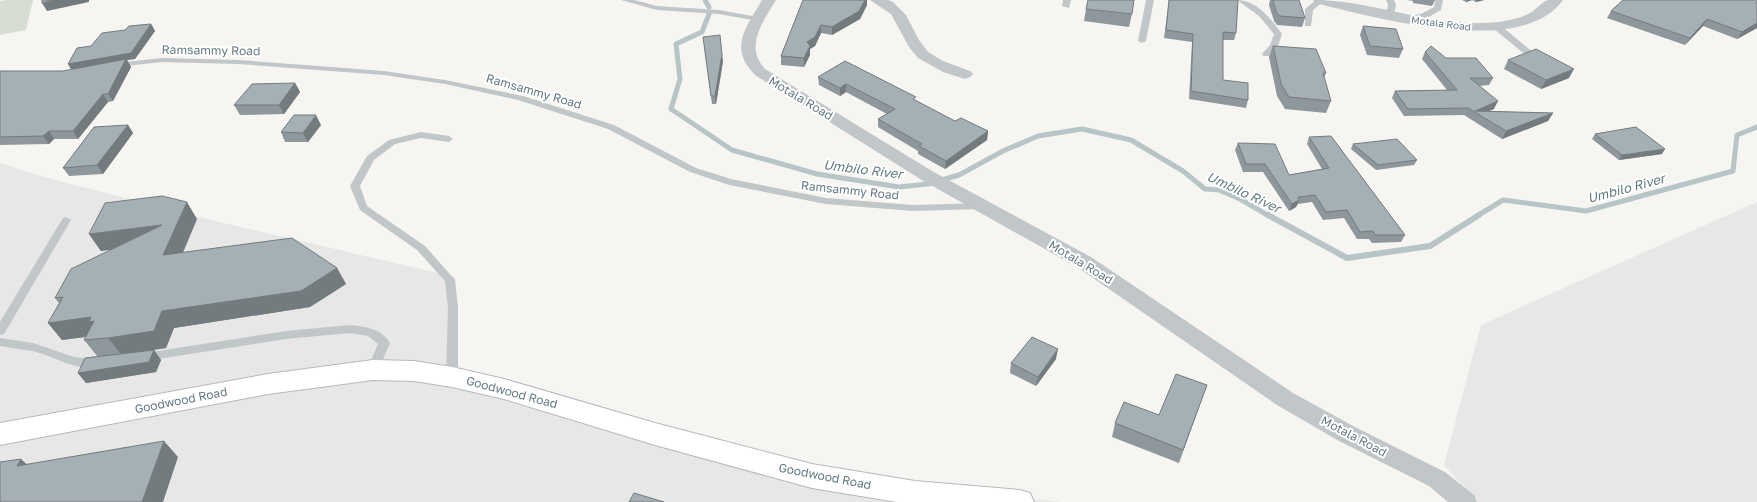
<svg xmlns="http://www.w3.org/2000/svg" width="1757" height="502" viewBox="0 0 1757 502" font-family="'Golos Text',sans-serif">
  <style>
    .built { fill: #e6e7e6 }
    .green { fill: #d8ddd3 }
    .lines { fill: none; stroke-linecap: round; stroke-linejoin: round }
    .stream-far1 { stroke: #b7c5c7; stroke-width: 5 }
    .stream { stroke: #b7c5c7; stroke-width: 6 }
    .secondary-casing { stroke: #b3babd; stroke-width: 2 }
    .lane { fill: #c1c6c8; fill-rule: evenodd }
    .street { fill: #c1c6c8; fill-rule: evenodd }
    .secondary { fill: #fff; fill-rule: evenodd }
    .wall { fill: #8e979b }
    .shaded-wall { fill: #747b7e }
    .building { fill: #a5b0b4; stroke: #747b7e }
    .labels { text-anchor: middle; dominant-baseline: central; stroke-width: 4; stroke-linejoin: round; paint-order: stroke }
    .far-street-label { font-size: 10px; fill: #657983; stroke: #fff }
    .street-label { font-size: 12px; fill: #657983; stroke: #fff }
    .water-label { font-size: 13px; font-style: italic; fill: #617b7f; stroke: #fff }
  </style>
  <rect width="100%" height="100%" fill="#f6f5f2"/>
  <g class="built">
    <path d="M0,163L44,177L215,221L455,277L458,308L455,375L815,472L947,491L1061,502H0Z"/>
    <path d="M1757,202V502H1477L1444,465L1481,325Z"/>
  </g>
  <path class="green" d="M7,0H33L26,30L0,35V1Z"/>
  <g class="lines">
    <g class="stream-far1">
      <path d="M705,0L709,7"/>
      <path d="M709,14L702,32L676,44L680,79L671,109L732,150L817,174L899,187L928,184L959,175L1003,151L1038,136L1082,129L1131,140L1183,171L1205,189L1219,190L1240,199L1269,216"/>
      <path d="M1477,216L1503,200L1586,211L1733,171L1737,135L1757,127"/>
    </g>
    <path class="stream" d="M1268,215L1347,258L1430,246L1479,215"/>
    <defs>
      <path id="secondary" d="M373,360L414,361L452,367L504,379L655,423L812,464L915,481L1020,490L1030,493L1034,502H897L812,488L655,445L504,399L452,387L414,381L373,380L268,394L0,445V423L268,374Z"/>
    </defs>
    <use href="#secondary" class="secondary-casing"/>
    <g class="lane">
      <path d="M621,0H634L657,6L719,10L758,17L762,19L758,21L719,14L657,10Z"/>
      <path d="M1063,0H1071L1069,8L1062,6Z"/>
      <path d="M1146,0H1154L1146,41L1142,43L1138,41Z"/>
      <path d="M1237,0C1257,0 1271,19 1282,34L1278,46L1269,56H1263L1262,54L1270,45L1274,34L1259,16Z"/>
      <path d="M1316,0H1325L1313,10L1311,26H1305V9Z"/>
      <path d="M1386,0H1394L1396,5L1393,18H1387L1386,16L1388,5Z"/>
      <path d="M1435,0H1443L1441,10L1429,17L1407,21V17L1423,13L1434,7Z"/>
      <path d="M1494,25H1500L1534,53V57H1528L1494,29Z"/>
      <path d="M162,58L238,60L384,71L445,80L523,96L614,125L696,168L731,179L826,198L913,205L981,203L986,206L981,209L913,211L826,204L729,185L690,172L608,129L518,100L445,84L384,75L238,64L162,62L116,67L112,65L116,63Z"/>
      <path d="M421,132L449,136L453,139L449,142L421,138L395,144L374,160L360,186L367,206L425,246L455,280L458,308V377L456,380L452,381L448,380L446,377L448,308L445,281L417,250L360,210L350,186L367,156L389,140Z"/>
      <path d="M66,217L71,220L4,334L0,335V322L63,218Z"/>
      <path d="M350,325C365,327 381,328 390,343L377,373L373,374L369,373L367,370L378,344L368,336L350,333L286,339L145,361L141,360L139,357L141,354L145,353L286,331Z"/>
      <path d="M0,338L33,343L74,357L99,360L101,363L99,366C78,373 52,355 32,351C21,349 10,348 0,346Z"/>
    </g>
    <g class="street">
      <path d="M762,0H776C763,22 744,46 765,69L932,171L1091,257L1293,393L1355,427L1445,472L1474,495L1477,502H1448L1429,486L1339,441L1277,405L1077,267L920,179L755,75C728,47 746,28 762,0Z"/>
      <path d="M870,0H888L893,2L906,15L919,40L928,52L943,61L970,71L973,74L970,77L965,79L943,72L918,58L909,47L891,14Z"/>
      <path d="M1313,0C1368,0 1420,23 1477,23C1494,23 1515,21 1530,13C1536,10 1541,2 1548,0C1552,0 1558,0 1563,0C1522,59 1373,17 1315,3Z"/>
    </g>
    <use href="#secondary" class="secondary"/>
  </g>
  <g class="wall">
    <path d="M803,0H867V5L860,19L832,35L821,33L815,46L810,49V55L804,67L781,65V56Z"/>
    <path d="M1169,0H1238L1236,33L1234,40H1223V80L1248,100L1246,108L1189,99L1192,42L1164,38Z"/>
    <path d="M1270,0H1299L1305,18L1302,27L1277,25L1274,21L1269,5Z"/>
    <path d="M1407,0H1435L1432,6L1413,3V1Z"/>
    <path d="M1462,0H1484L1476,2L1472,0L1466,2Z"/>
    <path d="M1623,0L1757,28L1737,39L1703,26L1685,45L1607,18L1611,11Z"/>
    <path d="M1086,9L1132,14L1129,27L1084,21Z"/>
    <path d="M151,24L155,31L135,59L127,60L131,67L113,101L108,102L78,139H54L49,144L0,145V71H63L71,70L91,46L125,30Z"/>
    <path d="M1363,26L1403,49L1399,58L1367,55L1360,35Z"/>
    <path d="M703,37L723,61L716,104H712Z"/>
    <path d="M1273,46L1326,73L1324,78L1331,101L1326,113L1285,109L1277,96L1269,57Z"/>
    <path d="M1425,52L1446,58L1493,78L1489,85L1479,86L1494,109L1489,111L1553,113L1548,121L1502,139L1464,115L1404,116L1392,98L1395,91L1447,90L1422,59Z"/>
    <path d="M1508,60L1569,78L1541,89L1504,69Z"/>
    <path d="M818,77L916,101L955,121L988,131L987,140L945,169L918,154V151L878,127V119L887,114L846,92L840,96L819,85Z"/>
    <path d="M295,83L300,92L284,114L240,115L234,105Z"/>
    <path d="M128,125L133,133L103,174L69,176L63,168Z"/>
    <path d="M321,125L308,142H285L281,132Z"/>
    <path d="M1595,134L1662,154L1619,160L1592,139Z"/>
    <path d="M1309,137L1405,235L1401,242L1372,243L1369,239H1357L1344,218L1323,220L1312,202L1298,204L1296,207L1289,211L1263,172H1243L1235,150L1238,143L1289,175L1322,169L1307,144Z"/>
    <path d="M1353,144L1417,160L1414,165L1376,170L1351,149Z"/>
    <path d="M197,219L183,253L337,268L346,284L310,307L174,328L166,348L149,350H154L161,360L156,372L86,383L78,373L98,357L84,340L86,337L62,340L48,323L59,303L55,298L111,249L101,251L89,234Z"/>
    <path d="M1056,359L1036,386L1010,373L1011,363Z"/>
    <path d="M1207,385L1179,463L1112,437L1115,423L1159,415Z"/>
  </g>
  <g class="shaded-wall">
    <path d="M53,0H89V2L47,11L42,3Z"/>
    <path d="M865,0H867V5L860,19L832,35V27Z"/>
    <path d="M1467,0H1472L1466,2Z"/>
    <path d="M1477,0H1484L1476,2Z"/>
    <path d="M1707,19L1703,26L1685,45L1690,38Z"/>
    <path d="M1757,23V28L1737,39L1742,32Z"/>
    <path d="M151,24L155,31L135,59L127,60L131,67L113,101L108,94L72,71L68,64Z"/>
    <path d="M821,25V33L815,46L810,49V55L804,67V58L807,42Z"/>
    <path d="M722,54L723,61L716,104L715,96Z"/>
    <path d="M1574,69L1569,78L1541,89L1546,80Z"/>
    <path d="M295,83L300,92L284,114L279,105Z"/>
    <path d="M846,84V92L840,96V88Z"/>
    <path d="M103,94L108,102L78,139L73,131Z"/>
    <path d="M1498,101L1494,109L1480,115L1475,111Z"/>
    <path d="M1553,113L1548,121L1502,139L1506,131Z"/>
    <path d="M316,115L321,125L308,142L303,133Z"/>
    <path d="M128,125L133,133L103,174L97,165Z"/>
    <path d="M49,131L54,139L49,144L43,136Z"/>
    <path d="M988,131L987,140L945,169L946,161Z"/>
    <path d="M1665,149L1662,154L1619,160L1622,155Z"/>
    <path d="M1299,200L1296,207L1289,211L1292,204Z"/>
    <path d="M187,202L197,219L174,272L163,255L169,242L101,251L89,234Z"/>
    <path d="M337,268L346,284L310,307L174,328L166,348L122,355L108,338L162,311Z"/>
    <path d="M91,317L107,338L99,335L62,340L48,323Z"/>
    <path d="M1058,349L1056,359L1036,386L1038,377Z"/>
    <path d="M154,350L161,360L156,372L86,383L78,373Z"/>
    <path d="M164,441L178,457L163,502H142Z"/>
    <path d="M21,459L38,475L17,466Z"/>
  </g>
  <g class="building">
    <path d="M42,0H53L42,3Z"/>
    <path d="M803,0H865L859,11L832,27L821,25L815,37L807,42L810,46L804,58L781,56Z"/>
    <path d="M1088,0H1134L1132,14L1086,9Z"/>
    <path d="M1169,0H1238L1236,33L1223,32V80L1248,83V100L1191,91L1193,34L1166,30Z"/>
    <path d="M1273,0H1299L1305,18L1280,16L1276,12Z"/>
    <path d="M1623,0H1756L1757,4V23L1742,32L1707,19L1690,38L1611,11Z"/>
    <path d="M151,24L131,53L68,64L77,48L91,46L102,33L125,30L129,26Z"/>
    <path d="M1363,26L1396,29L1403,49L1370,46Z"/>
    <path d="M720,35L722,54L715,96H711L703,37Z"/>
    <path d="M1273,46L1316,49L1326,73H1323L1331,101L1289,97L1281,84Z"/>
    <path d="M1431,46L1446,58H1476L1493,78H1470L1498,101L1475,111L1553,113L1506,131L1468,108L1408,109L1395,91L1457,90L1425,52Z"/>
    <path d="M1536,49L1574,69L1546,80L1508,60Z"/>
    <path d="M126,59L108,94H103L73,131H49L43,136L0,137V71H63Z"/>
    <path d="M845,61L916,97L913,99L955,121L961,118L988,131L946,161L919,146L922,144L878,119L895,109L846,84L840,88L818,77Z"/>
    <path d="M295,83L279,105H234L252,84Z"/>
    <path d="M294,115H316L303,133L281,132Z"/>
    <path d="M128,125L97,165L63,168L94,127Z"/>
    <path d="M1636,127L1665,149L1622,155L1595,134Z"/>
    <path d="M1331,136L1405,235H1375L1373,231L1360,232L1347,210L1326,212L1315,195L1298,197L1299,200L1292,204L1265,164H1246L1238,143L1275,144L1289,175L1329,168L1309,137Z"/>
    <path d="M1397,139L1417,160L1378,165L1353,144Z"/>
    <path d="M162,196L187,202L163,255L292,238L337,268L301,291L162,311L154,331L108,338L84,340L94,321L89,322L91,317L48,323L63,297L55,298L71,269L162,225L89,234L105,203Z"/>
    <path d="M1032,337L1058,349L1038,377L1011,363Z"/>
    <path d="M154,350L149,362L78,373L85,358Z"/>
    <path d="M1176,374L1207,385L1183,450L1115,423L1124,402L1159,415Z"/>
    <path d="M164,441L142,502H0V462L21,459L17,466Z"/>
    <path d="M634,493L664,502H629Z"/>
  </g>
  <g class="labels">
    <g class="far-street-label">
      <text transform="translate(1441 23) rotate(7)">Motala Road</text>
    </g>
    <g class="street-label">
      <text transform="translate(211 50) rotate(1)">Ramsammy Road</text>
      <text transform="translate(534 91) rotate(16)">Ramsammy Road</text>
      <text transform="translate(801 98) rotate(31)">Motala Road</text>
      <text transform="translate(850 190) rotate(6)">Ramsammy Road</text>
      <text transform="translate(1081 262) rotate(31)">Motala Road</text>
      <text transform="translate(512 392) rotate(15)">Goodwood Road</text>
      <text transform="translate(181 400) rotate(-11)">Goodwood Road</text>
      <text transform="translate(1354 436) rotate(28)">Motala Road</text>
      <text transform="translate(825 476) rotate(11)">Goodwood Road</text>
    </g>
    <g class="water-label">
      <text transform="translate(863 169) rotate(7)">Umbilo River</text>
      <text transform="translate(1626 188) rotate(-15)">Umbilo River</text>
      <text transform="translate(1244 192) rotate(25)">Umbilo River</text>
    </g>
  </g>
</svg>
